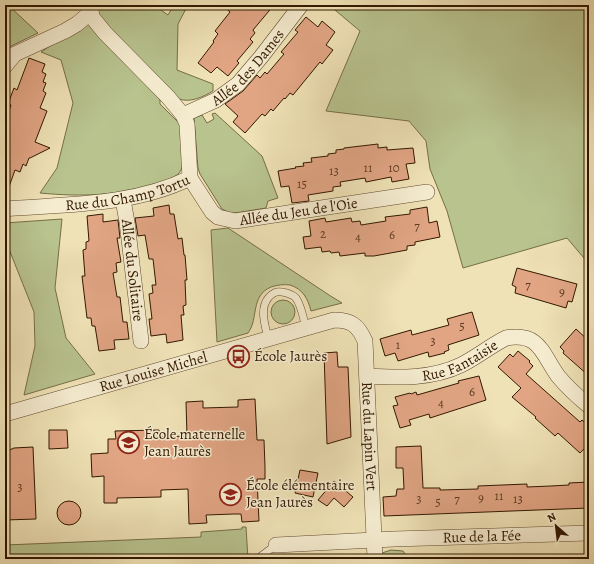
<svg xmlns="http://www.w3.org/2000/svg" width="594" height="564" viewBox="0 0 594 564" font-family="Alegreya,serif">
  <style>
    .green { fill: #b8c38e; stroke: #766e47 }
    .building { fill: #e1a584; stroke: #331800 }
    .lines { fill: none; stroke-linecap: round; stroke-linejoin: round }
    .service-casing { stroke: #624a2e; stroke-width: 8 }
    .minor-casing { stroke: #624a2e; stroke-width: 16 }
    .service { stroke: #f5ecd0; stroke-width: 7 }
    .minor { stroke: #f5ecd0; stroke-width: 15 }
    .labels { text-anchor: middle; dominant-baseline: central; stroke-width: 3; stroke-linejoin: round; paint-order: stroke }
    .number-label { font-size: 13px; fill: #5e3b21 }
    .street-label { font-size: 15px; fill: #331800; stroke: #f5ecd0 }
    .poi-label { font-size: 15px; fill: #331800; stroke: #f5ecd0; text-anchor: start }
  </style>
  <rect width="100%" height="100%" fill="#efe2b6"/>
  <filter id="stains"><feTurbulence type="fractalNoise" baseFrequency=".005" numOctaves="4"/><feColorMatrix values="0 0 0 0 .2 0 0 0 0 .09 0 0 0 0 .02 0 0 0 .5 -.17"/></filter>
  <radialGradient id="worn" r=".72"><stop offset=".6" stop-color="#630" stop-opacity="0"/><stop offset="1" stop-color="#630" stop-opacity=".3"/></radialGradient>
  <g class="green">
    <path d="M5,5H8L38,33L9,47L5,51Z"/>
    <path d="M96,5H154L168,15L174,5H188L178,24L177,70L213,84V91C203,97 190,103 179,99L110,30L99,14Z"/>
    <path d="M329,5H589V264L567,238L463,268L447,211L430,169L426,141L409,121L326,111L360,31Z"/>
    <path d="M86,22L156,93L160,100V104L179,123L181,128C182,138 186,162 181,170C177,178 168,179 161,182C120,196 82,197 40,193L57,168L73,103L61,60L41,52Z"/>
    <path d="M215,113L262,156L278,198L268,201L266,208L235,213H230L222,209L200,174L198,168L194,118L202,115L207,123L214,119L212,114Z"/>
    <path d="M62,219L55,288L66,338L95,374L24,395L35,346L34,312L5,239V223Z"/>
    <path d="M228,228L329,295L342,303L311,311C308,299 303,289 290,285C284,284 277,285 271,287C250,296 259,318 248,333L217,342L211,230Z"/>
    <circle cx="283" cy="312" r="12"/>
    <path d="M242,527H246L248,559H5V545L201,537V532L242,529Z"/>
    <path d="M391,550L403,551L408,558L380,559L382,553Z"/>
  </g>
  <g class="building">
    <path d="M222,5H274L253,30L255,33L250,39L253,42L237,61L239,63L228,76L217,67L211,73L198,63L214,42L213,41L218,34L215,31L230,12Z"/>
    <path d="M306,17L318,27L322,21L335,32L326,45L333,50L322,64L320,62L293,95L290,93L285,99L284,98L273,111L271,109L265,116L262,114L245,133L233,122L238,116L225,104L243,91L257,75L260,78L265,72L267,74L284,54L281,52L298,32L295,30Z"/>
    <path d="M29,58L45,64L42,72L46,74L43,82L46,83L43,91L46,93L40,108L47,111L35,142L50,148L30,158H29L26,166L23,164L20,172L15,170L6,195H5V121L11,105L8,104L14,88L17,90Z"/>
    <path d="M378,144V148L387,147V150L413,148L415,163L406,164L409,179L392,182L391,177L366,182L365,178L340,182L341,186L333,187V191L308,195L309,201L292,203L289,186L281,187L278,171L296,168L295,167L304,166L303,163L312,162L311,158L328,156V154L336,153V150L344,149V148Z"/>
    <path d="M169,205L170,214H174L178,239L182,238L184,255H185L187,280H185L186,305L183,306L184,315H181L183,340L167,343L166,334L151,336L149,319H152L149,294L153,293L152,285H156L153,259H149L145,235L138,236L135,218L154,216L153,208Z"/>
    <path d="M427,207L429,223L437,221L440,237L415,242V245L407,246V250L374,256H365V253L340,256L339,252L331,253L330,251L322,252L321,247L305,249L303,237L311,236L309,221L325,218L326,222L351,218L352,222L360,221L361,225L386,221L385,217L410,214V210Z"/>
    <path d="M103,214V222L118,220L120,238H117L121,262L116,263L117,272L113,273L117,297H120L123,322H127L129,339L114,340L115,349L99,351L95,326H92L91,318H87L82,276H85L83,250L86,249V242L89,241L87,216Z"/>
    <path d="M517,268L577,284L572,302L568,301L566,308L515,293L516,287L512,285Z"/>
    <path d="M472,312L479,335L448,345L449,350L444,352L445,353L429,357L428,352L398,361L395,353L385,356L380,339L411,330L412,335L449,325L447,319Z"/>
    <path d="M576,329L589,341V376L563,353L564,351L560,347Z"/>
    <path d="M518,351L530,361L529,362L533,366L526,374L580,422L582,420L589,426V444L580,453L558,433L555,436L535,418L536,417L512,397L521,388L498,367L510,354L513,357Z"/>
    <path d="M337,352L338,367H348L351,437L327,444L324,353Z"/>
    <path d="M479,376L486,400L430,418L429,414L409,420L411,425L400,428L393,406L398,405L395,397L410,393L411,394L416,392L417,395L459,383L458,381Z"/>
    <path d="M255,399L257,440H264L265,467V479H257L259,521L242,522L241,514H234L206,515L207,523L189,524L188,489L161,490V497L117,498V503H104V476L92,477L91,454L108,453V439H116L115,431L159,430V437L187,436L186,402L203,401V408L238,407V400Z"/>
    <path d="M49,430H67L68,448L49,449Z"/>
    <path d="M421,446L423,488H440V490L478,489V486L527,484V487L551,486L569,485V483L589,482V508L384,516L383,497L396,496L397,489H404L403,468H396V447Z"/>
    <path d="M33,447L36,519L5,520V452L14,448Z"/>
    <path d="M300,470L318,473L313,497L295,493Z"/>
    <path d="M334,481L353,497L344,507L334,498L327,506L318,500Z"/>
    <circle cx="69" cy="513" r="12"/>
  </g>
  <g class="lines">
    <defs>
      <g id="service">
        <path d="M268,338C265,325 259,308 269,297C273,293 276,291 282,292C288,293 292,294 296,298C302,307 303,318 306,328"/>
        <path d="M257,559L276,545"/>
      </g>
      <g id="minor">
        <path d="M5,66L15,54L65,31L77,24L91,12"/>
        <path id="s1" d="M183,115L216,100L238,84L261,57L301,5"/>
        <path id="s2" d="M190,178L212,212L218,217L235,221L427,192"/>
        <path id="s3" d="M123,200L127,222L141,341"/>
        <path id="s4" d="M5,209C67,204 133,206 190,178L187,124L183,115L168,97L105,33L92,17L90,5"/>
        <path id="s5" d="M368,376C399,378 432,379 461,365C477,357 490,346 506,338C540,332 542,354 558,376C567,387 578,397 589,406"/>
        <path id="s6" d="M5,414L334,320C351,320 358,325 365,341L375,559"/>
        <path id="s7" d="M276,545L394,539L589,533"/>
      </g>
    </defs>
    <use href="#service" class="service-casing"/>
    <use href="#minor" class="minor-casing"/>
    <use href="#service" class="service"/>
    <use href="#minor" class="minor"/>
  </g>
  <defs>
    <symbol id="bus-ring" viewBox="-11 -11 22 22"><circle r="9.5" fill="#f5ecd0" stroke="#8f2418" stroke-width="1.5"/><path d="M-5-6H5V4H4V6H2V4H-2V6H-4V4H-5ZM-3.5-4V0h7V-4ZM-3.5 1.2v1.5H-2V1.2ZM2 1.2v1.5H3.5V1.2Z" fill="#8f2418"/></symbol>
    <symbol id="school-ring" viewBox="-11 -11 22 22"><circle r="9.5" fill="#f5ecd0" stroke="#8f2418" stroke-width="1.5"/><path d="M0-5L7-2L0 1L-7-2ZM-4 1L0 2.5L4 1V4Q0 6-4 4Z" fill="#8f2418"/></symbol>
  </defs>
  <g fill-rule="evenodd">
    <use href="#bus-ring" x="226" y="344" width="25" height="25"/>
    <use href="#school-ring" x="116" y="430" width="25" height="25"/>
    <use href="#school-ring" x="218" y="482" width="25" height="25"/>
  </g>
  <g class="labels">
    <g class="number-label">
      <text x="368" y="167">11</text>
      <text x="394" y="167">10</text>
      <text x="334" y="170">13</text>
      <text x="302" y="183">15</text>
      <text x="417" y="225">7</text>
      <text x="323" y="233">2</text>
      <text x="392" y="234">6</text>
      <text x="358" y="236">4</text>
      <text x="528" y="284">7</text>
      <text x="562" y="291">9</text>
      <text x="462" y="325">5</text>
      <text x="433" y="340">3</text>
      <text x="398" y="344">1</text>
      <text x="472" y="391">6</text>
      <text x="441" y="402">4</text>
      <text x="20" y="486">3</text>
      <text x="499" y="495">11</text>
      <text x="481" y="497">9</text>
      <text x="419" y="498">3</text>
      <text x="457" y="498">7</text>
      <text x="518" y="498">13</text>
      <text x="438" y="501">5</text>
    </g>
    <g class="street-label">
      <text stroke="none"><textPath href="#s1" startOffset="82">Allée des Dames</textPath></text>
      <text stroke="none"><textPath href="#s4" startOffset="124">Rue du Champ Tortu</textPath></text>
      <text stroke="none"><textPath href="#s2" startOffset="130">Allée du Jeu de l'Oie</textPath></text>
      <text stroke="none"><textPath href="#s3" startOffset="71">Allée du Solitaire</textPath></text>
      <text stroke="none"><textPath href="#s5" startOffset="95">Rue Fantaisie</textPath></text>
      <text stroke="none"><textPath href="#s6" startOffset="154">Rue Louise Michel</textPath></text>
      <text stroke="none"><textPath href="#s6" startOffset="478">Rue du Lapin Vert</textPath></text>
      <text stroke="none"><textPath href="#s7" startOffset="206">Rue de la Fée</textPath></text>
    </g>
    <g class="poi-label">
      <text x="254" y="356">École Jaurès</text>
      <text x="144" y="434">École maternelle<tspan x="144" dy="17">Jean Jaurès</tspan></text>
      <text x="246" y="485">École élémentaire<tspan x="246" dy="17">Jean Jaurès</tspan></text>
    </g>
  </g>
  <rect width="594" height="564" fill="none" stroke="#efe2b6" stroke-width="20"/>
  <rect x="6" y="6" width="582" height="552" fill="none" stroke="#331800" stroke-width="2"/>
  <rect x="10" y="10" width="574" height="544" fill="none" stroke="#331800"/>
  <g transform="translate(556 526) rotate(332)" stroke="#f5ecd0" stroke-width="3" paint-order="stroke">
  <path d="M0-3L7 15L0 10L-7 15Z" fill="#331800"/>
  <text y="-6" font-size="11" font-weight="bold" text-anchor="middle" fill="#331800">N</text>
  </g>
  <rect width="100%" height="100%" filter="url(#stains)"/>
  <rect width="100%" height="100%" fill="url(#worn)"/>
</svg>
